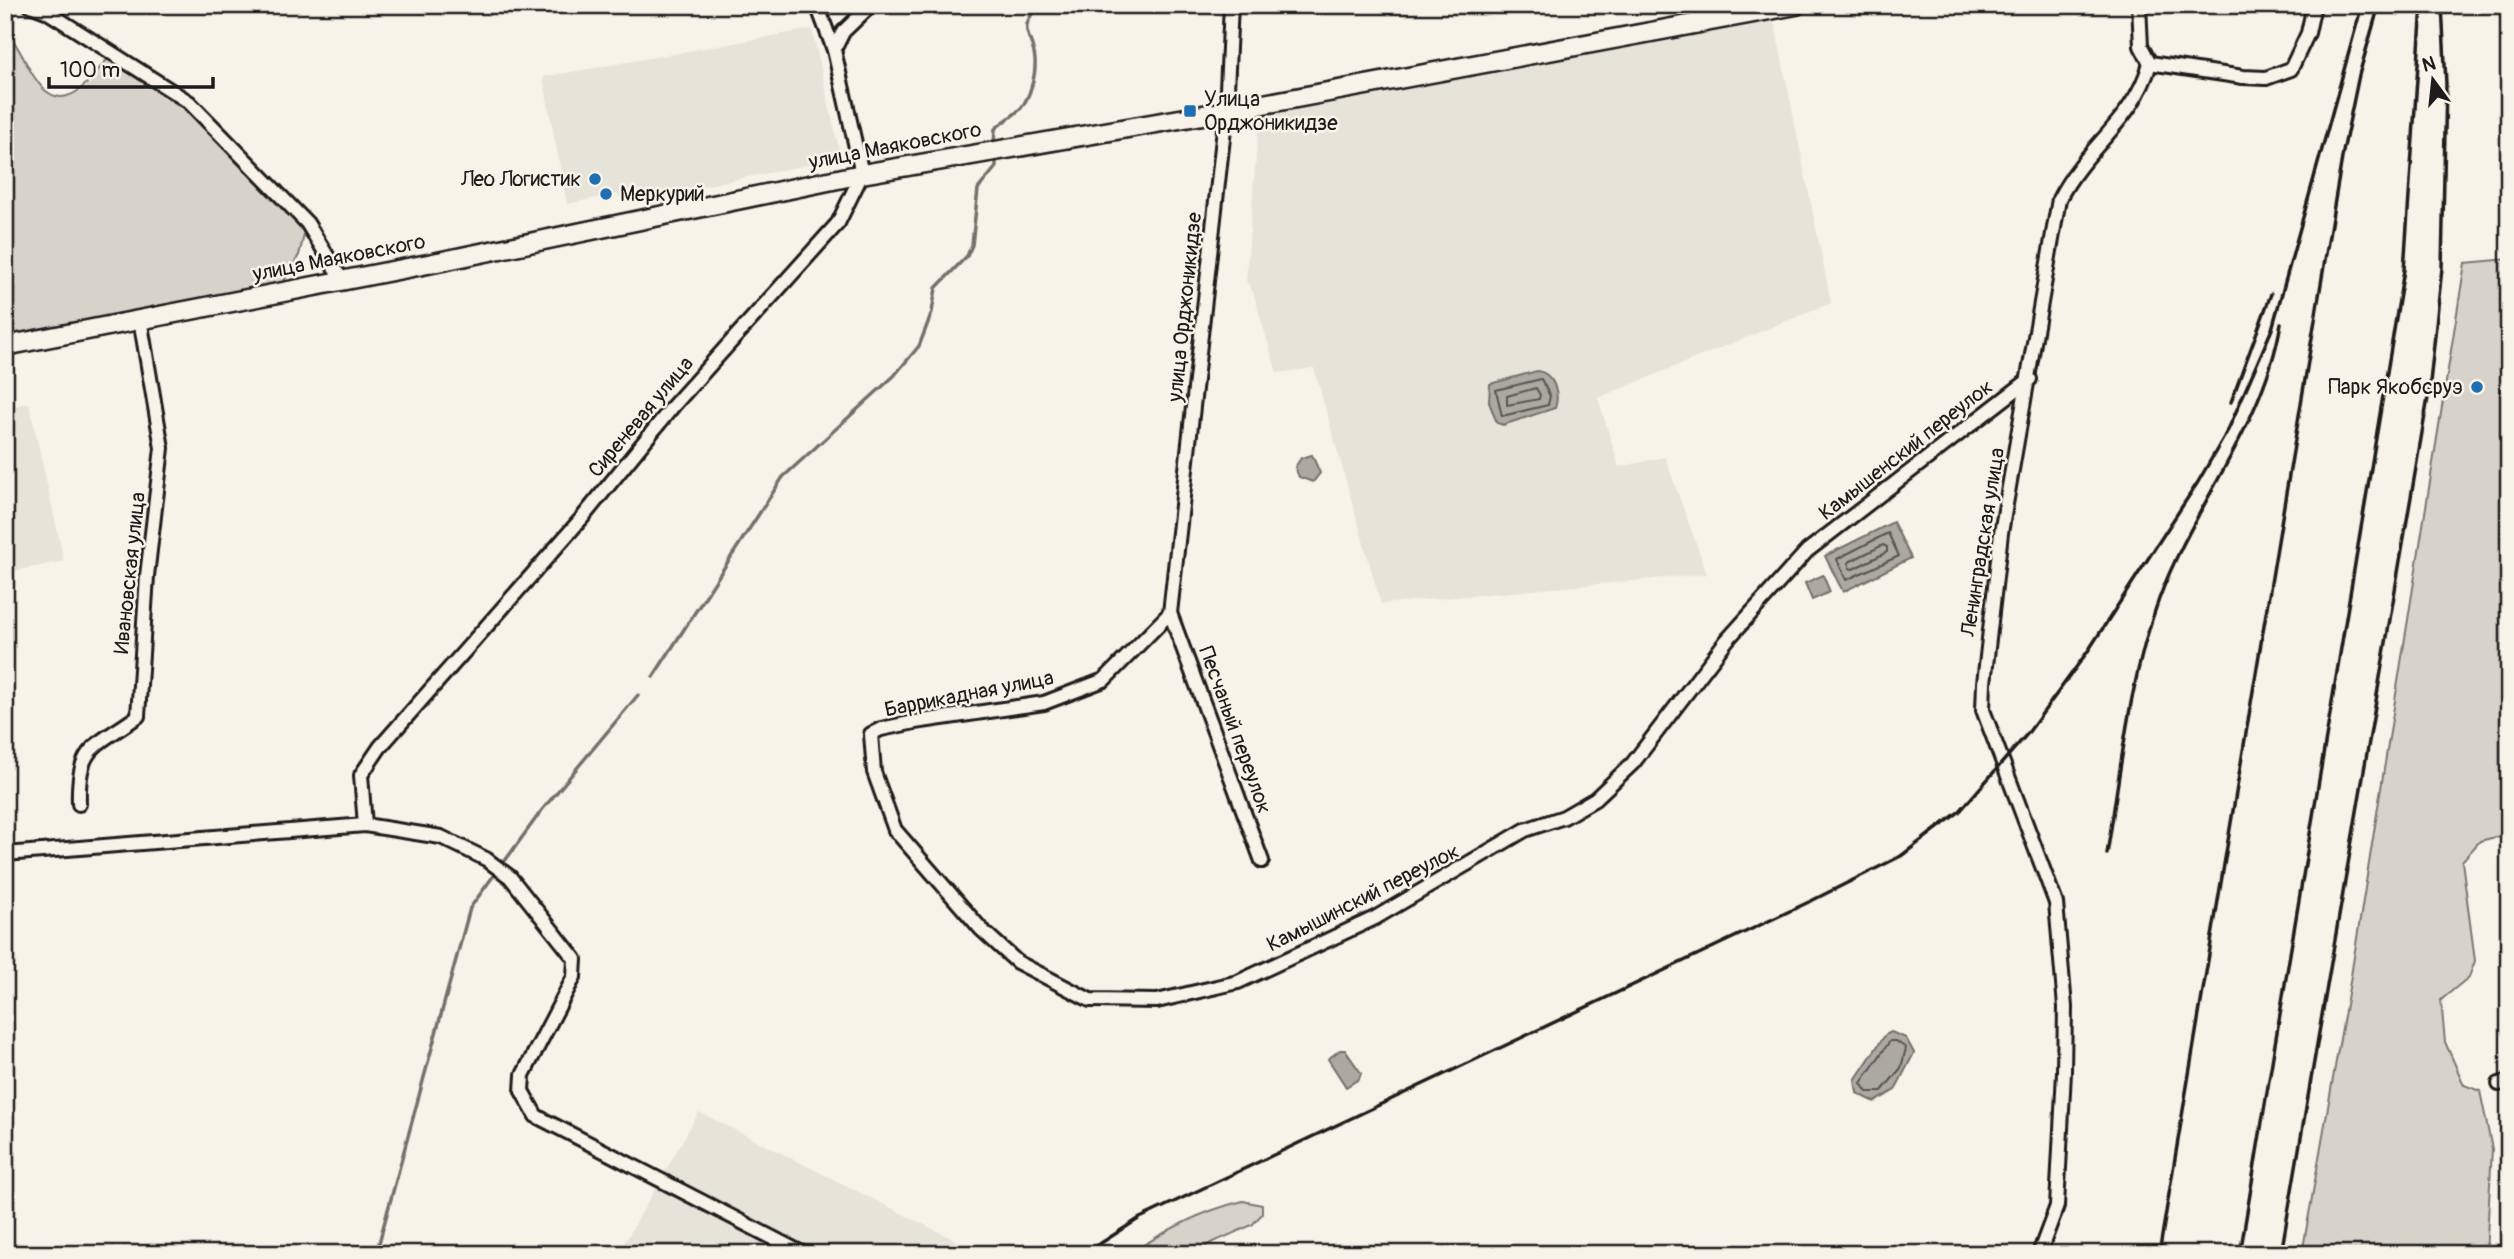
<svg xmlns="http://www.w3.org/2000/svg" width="2514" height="1259" viewBox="0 0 2514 1259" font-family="Pangolin,sans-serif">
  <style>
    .built { fill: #e6e3d9 }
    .green { fill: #d7d3cb; stroke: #7a7874; stroke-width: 2 }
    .water { fill: #aca9a2; stroke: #72716c; stroke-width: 2 }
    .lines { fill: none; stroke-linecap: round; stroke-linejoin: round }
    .shore { stroke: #565452; stroke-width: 2 }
    .stream { stroke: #72716c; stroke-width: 3.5 }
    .street-casing { stroke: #1c1c1c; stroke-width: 18 }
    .secondary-casing { stroke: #1c1c1c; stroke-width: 23 }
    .street { stroke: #f7f3e8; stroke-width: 12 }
    .secondary { stroke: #f7f3e8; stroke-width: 18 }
    .rail { stroke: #1c1c1c; stroke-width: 3.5 }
    .poi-dot { fill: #1f6fb2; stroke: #f7f3e8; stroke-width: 2.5 }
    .labels { text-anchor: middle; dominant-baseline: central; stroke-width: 5; stroke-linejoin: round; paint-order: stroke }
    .poi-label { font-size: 21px; fill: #1c1c1c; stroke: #f7f3e8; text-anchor: start }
    .street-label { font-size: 21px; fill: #1c1c1c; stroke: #f7f3e8 }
  </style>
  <rect width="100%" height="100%" fill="#f7f3e8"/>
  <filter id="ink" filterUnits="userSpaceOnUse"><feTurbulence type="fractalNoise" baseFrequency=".0143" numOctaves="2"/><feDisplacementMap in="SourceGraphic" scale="14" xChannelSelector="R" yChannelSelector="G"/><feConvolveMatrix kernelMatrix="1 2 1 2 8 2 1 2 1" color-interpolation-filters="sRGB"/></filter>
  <g filter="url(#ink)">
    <g class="built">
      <path d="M1772,10L1831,303L1598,398L1619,467L1665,457L1707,574L1381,604L1314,368L1277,373L1253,292L1246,281L1260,105Z"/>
      <path d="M812,29L841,158L625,202L617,194L567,204L543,77Z"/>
      <path d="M29,403L64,561L5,573V408Z"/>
      <path d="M699,1112L983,1254H618Z"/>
    </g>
    <g class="green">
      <path d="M5,30C27,50 39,119 79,90C91,81 102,64 113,53L189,102L307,223L299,255L277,293L5,346Z"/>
      <path d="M2509,259V827L2503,835L2480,841L2462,861L2475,961L2469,977L2441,1000L2445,1042L2464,1085L2480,1091L2492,1149L2486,1254H2302L2350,982L2465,263Z"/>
      <path d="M1243,1201L1262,1205V1214L1252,1225L1209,1244L1196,1254H1130C1166,1230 1201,1211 1243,1201Z"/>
    </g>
    <g class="water">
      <path d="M1537,371C1554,373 1560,394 1555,408L1503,425L1497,423L1489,402L1490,384Z"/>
      <path d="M1312,455L1320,473L1313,482L1299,477L1295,467L1301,458Z"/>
      <path d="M1893,522L1911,558L1843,592L1825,556Z"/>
      <path d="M1823,575L1830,592L1812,600L1805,583Z"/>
      <path d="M1891,1032L1906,1038L1914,1053L1895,1090L1875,1102L1857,1093L1855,1080L1885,1035Z"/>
      <path d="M1340,1050H1345L1361,1073L1359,1079L1346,1087L1328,1059Z"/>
    </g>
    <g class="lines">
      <g class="shore">
        <path d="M1541,379L1550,396L1548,405L1502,416L1496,390Z"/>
        <path d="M1536,388L1540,395L1539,399L1507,405V396Z"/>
        <path d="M1888,533L1899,556L1846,580L1837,559Z"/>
        <path d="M1883,545L1887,547V552L1853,569L1849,568V562Z"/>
        <path d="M1890,1041H1896L1906,1048L1901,1068L1881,1092H1867L1861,1083Z"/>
      </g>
      <g class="stream">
        <path d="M994,145L995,129C1003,121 1014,116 1021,108C1030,97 1036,75 1035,60C1033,33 1015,32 1039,5"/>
        <path d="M653,677L783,477L894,376L919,346L932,312L936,288L967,256L972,245L978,189L996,167V156"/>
        <path d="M502,865L542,810L638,695"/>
        <path d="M376,1254L470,908L497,871"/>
      </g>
      <defs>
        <g id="street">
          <path d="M30,5L46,11L189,102L307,223L342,280"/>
          <path d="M2139,5L2141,46L2150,63"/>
          <path d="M834,50L843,32L871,5"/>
          <path d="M2150,63L2243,77L2266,78L2291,69L2308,33L2314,5"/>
          <path d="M1170,613L1104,680L1044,703L915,722L881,729L871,734L874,772L895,830L981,929L1017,962L1090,1000L1157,1001L1238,982L1375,918L1525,830L1564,817L1595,799L1633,763L1727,640L1807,551L2030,379"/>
          <path d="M1170,613L1226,111L1231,5"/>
          <path d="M1170,613L1262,861"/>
          <path d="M79,804C77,745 94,748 138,716L147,576L162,448L140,319"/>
          <path d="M365,825L361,775L380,747L582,518L674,405L838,223L862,174L834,50L817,5"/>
          <path d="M5,854L365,825L441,837L486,859L510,877L575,959L574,977L523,1075L522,1091L536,1116L804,1254"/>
          <path d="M2499,1084L2509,1081"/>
          <path d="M2039,1254L2057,1206L2064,1072L2065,1007L2056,903L1983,710L1984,683L2001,533L2059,199C2086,146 2135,120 2150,63"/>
        </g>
        <path id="secondary" d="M5,346L428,264L862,174L1226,111L1796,5"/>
      </defs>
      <use href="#street" class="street-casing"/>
      <use href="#secondary" class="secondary-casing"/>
      <use href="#street" class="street"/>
      <use href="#secondary" class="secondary"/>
      <g class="rail">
        <path d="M2231,402L2271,294"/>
        <path d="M2107,854C2121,769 2129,680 2159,599C2194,504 2264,425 2281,323"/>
        <path d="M1084,1254L1140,1218L1813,900L1901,856L1960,811L2028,733L2088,651L2198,482L2228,430L2272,329L2362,5"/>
        <path d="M2159,1254L2343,152L2359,75L2379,5"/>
        <path d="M2240,1254L2404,270L2422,5"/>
        <path d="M2281,1254L2429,392L2442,268L2446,84L2442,5"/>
      </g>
    </g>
  </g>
  <g class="poi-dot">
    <rect x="1183" y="104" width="14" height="14" rx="3.5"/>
    <circle cx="595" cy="179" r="7"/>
    <circle cx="606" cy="194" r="7"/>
    <circle cx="2477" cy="387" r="7"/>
  </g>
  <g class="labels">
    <g class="poi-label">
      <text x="1204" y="99">Улица<tspan x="1204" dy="24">Орджоникидзе</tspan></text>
      <text x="581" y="179" text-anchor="end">Лео Логистик</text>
      <text x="620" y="194">Меркурий</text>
      <text x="2463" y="387" text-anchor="end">Парк Якобсруэ</text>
    </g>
    <g class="street-label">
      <text transform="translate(895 146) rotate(-11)">улица Маяковского</text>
      <text transform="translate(339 258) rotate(-11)">улица Маяковского</text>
      <text transform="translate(1185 307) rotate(-84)">улица Орджоникидзе</text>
      <text transform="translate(641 417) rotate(-50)">Сиреневая улица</text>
      <text transform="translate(1906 450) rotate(-38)">Камышенский переулок</text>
      <text transform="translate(1983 542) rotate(-81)">Ленинградская улица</text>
      <text transform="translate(130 573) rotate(-84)">Ивановская улица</text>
      <text transform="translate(969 694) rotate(-11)">Баррикадная улица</text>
      <text transform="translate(1235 730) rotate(70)">Песчаный переулок</text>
      <text transform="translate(1363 898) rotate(-27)">Камышинский переулок</text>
    </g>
  </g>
  <rect width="2514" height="1259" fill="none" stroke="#f7f3e8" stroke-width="28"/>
  <rect x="14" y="14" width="2486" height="1231" fill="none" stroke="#1c1c1c" stroke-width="2.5" filter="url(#ink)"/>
  <g transform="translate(2433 80) rotate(345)" stroke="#f7f3e8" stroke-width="5" paint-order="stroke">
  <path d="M0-5L12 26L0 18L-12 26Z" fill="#1c1c1c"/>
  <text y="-10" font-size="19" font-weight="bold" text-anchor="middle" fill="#1c1c1c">N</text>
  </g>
  <path d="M49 77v10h164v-10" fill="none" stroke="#1c1c1c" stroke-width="3.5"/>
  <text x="60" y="77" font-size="21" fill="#1c1c1c" stroke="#f7f3e8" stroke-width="5" paint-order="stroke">100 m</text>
</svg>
